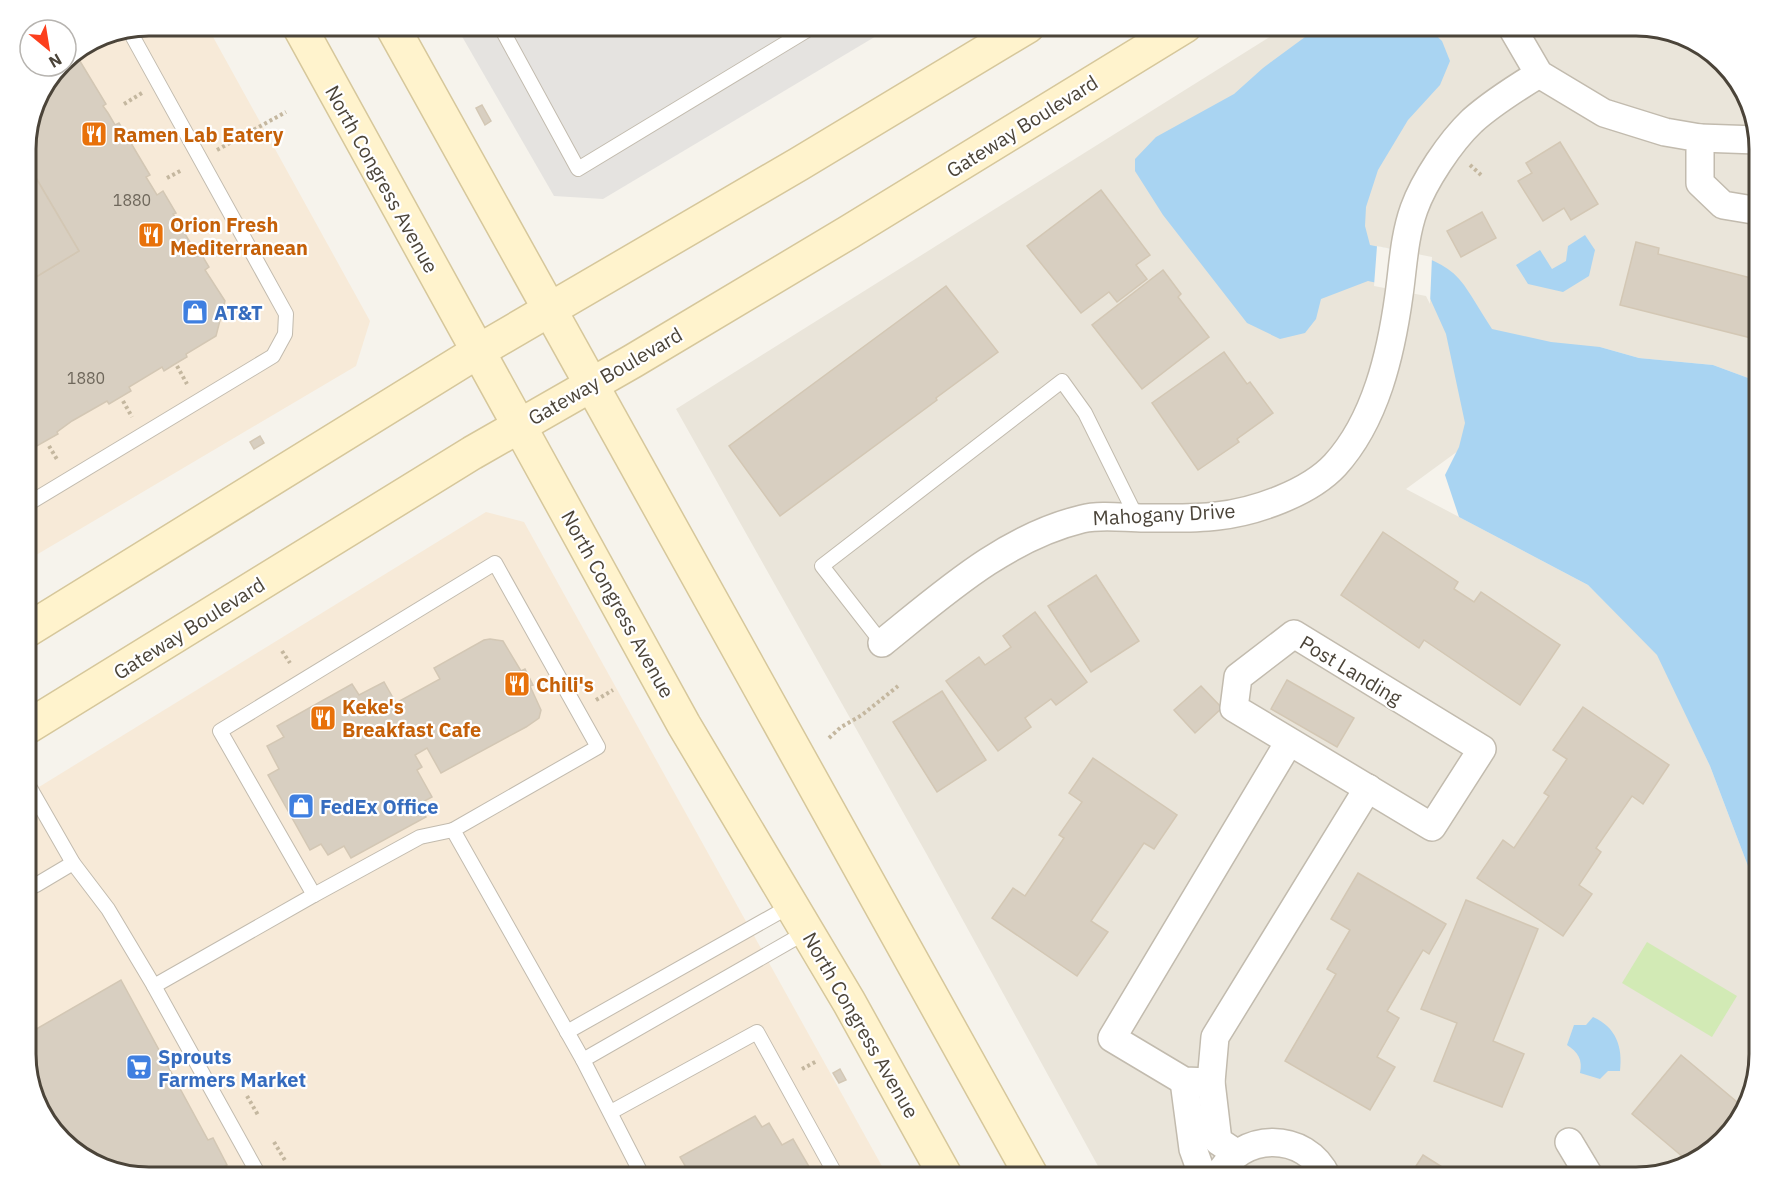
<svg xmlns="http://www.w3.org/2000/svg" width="1785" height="1203" viewBox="0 0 1785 1203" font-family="'IBM Plex Sans',sans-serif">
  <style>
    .residential { fill: #eae5da }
    .commercial { fill: #f7ead8 }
    .green { fill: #d2eab5 }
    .parking { fill: #e5e3e0 }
    .water { fill: #a9d4f2 }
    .pier { fill: #f6f3ec }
    .building { fill: #d8cfc1; stroke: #d3c7b4; stroke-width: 1.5 }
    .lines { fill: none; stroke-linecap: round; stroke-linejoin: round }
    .service-casing { stroke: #c2bbae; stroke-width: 16 }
    .minor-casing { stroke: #c2bbae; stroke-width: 30 }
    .secondary-casing { stroke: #d6c79b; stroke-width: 36 }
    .path { stroke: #c4b79f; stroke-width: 4; stroke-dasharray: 3 3; stroke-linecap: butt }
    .service { stroke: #fff; stroke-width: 14 }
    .minor { stroke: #fff; stroke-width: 27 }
    .secondary { stroke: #fff3cd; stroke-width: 33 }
    .labels { text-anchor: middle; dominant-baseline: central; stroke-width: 4.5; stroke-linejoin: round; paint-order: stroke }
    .number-label { font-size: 16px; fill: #6e675b }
    .street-label { font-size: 20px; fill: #4b4439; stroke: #fff }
    .food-label { font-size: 20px; font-weight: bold; fill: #c56008; stroke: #fff; text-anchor: start }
    .shop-label { font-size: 20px; font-weight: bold; fill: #366cbe; stroke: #fff; text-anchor: start }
    .rim { fill: none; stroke: #4b4439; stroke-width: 3 }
  </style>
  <rect width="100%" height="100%" fill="#f6f3ec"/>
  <path class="residential" d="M1287,26H1636L1705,47L1747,94L1759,149V382L1713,365L1639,358L1600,347L1406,489L1588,585L1658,655L1710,766L1759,895V1054L1738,1123L1697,1161L1636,1177H1104L926,853L676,409Z"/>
  <g class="commercial">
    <path d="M149,26H207L370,321L356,366L26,561V141L35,101L59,66H66V59L102,35Z"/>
    <path d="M486,512L524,522L888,1177H149L80,1156L42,1115L26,1062V795Z"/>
  </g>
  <path class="green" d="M1647,942L1737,996L1712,1037L1622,983Z"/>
  <path class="parking" d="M456,26H893L603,199L554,196Z"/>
  <g class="water">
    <path d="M1320,26H1426L1442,41L1450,61L1440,85L1408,120L1378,170L1366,207L1365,226L1370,245C1403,252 1443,255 1464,285C1474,299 1482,314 1492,329L1551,342L1600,347L1639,358L1713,365L1759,382V895L1710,766L1657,655L1588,585L1459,517L1445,475L1459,447L1465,423L1446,334L1428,294L1368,281L1321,299L1316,319L1305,333L1280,339L1247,323L1163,215L1135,171V159L1156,137L1234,94L1263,68Z"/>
    <path d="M1585,235L1595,250L1589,276L1563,292L1528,284L1516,265L1540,250L1552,269L1566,261L1568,246Z"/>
    <path d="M1593,1017C1616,1027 1623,1047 1620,1071H1608L1600,1079L1580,1073C1583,1060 1578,1052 1567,1045L1574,1025H1586Z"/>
  </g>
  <path class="pier" d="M1377,246L1432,257L1430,304L1426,296L1374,286Z"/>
  <g class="building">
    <path d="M75,53L106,104L103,106L108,113L115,125L119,123L150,175L146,177L157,195L163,191L176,213L173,214L194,249L197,247L209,267L205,270L225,301L216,336L186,354L187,357L175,364L164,371L162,367L129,387L131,391L109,404L107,401L72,421L57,432L58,434L35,447L34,445L26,450V283L79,251L26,161V141L35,101L59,66H66V59Z"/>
    <path d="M482,105L491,121L485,125L476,108Z"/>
    <path d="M1560,142L1598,204L1571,220L1564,208L1543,221L1518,181L1532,173L1526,163Z"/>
    <path d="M26,161L79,251L26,283Z"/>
    <path d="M1101,190L1150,255L1136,265L1147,279L1117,302L1109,292L1081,313L1027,246Z"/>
    <path d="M1482,212L1496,238L1461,257L1447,231Z"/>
    <path d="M1636,242L1659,248L1658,254L1759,280V340L1620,305Z"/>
    <path d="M1163,270L1181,294L1178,297L1209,337L1142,389L1092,325Z"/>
    <path d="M946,286L998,352L936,398L937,400L780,516L729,446Z"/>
    <path d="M1224,352L1247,384L1250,382L1273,413L1237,439L1239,442L1198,470L1152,403Z"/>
    <path d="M260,436L264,443L254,449L250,442Z"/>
    <path d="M1383,532L1458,582L1454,589L1474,602L1481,592L1560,645L1520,705L1424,640L1419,648L1341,595Z"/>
    <path d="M1096,575L1139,641L1091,672L1048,606Z"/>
    <path d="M1035,612L1087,682L1056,705L1051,699L1025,718L1031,727L998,751L946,681L979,657L985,665L1011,647L1003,636Z"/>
    <path d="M490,639L503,641L521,671L525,669L533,685L530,686L541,710L539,718L526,727L441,773L427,748L415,755L422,767L417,770L432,797L419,804L426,817L351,858L344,846L328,855L321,844L310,850L268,775L279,769L267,746L284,737L277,726L352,684L359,695L384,682L396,703L440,679L434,668L484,640Z"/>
    <path d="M1287,680L1354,718L1337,747L1271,709Z"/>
    <path d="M1201,686L1222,708L1195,733L1174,710Z"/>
    <path d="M942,691L986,760L937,792L893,722Z"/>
    <path d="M1583,707L1669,765L1643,804L1632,796L1596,848L1601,852L1579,885L1592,894L1563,936L1477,878L1503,840L1514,848L1549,796L1544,793L1567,759L1553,750Z"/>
    <path d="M1093,758L1177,815L1154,849L1144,843L1091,921L1108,932L1077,976L992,918L1013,888L1025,896L1064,838L1059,835L1082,802L1069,793Z"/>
    <path d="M1358,873L1446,924L1429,954L1423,950L1387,1011L1399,1018L1377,1057L1395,1067L1370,1110L1285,1061L1336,974L1327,969L1350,930L1331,919Z"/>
    <path d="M1466,900L1538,929L1493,1041L1524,1054L1502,1107L1434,1081L1457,1023L1421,1009Z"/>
    <path d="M121,980L208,1140L213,1138L227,1165L223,1167L229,1177L149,1178L80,1156L42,1115L26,1062V1035Z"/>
    <path d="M1681,1055L1743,1107L1738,1123L1697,1161L1690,1163L1632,1114Z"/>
    <path d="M840,1069L846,1080L839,1083L833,1073Z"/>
    <path d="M755,1116L762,1127L769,1123L782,1145L793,1139L815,1177H682L680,1173L687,1169L680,1157Z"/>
    <path d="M1423,1155L1458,1177H1409Z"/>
  </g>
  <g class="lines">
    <defs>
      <g id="service">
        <path d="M500,26L578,169L814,26"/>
        <path d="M26,505L273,356L285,334L286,314L129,30"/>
        <path d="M882,643L822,566L1062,381L1085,413L1137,518"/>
        <path d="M26,781L73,863L108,909L154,986L314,895L220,731L495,563L598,747L453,830L583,1060L643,1177"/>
        <path d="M26,889L36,885L73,863"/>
        <path d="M314,895L420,837L453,830"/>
        <path d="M154,986L260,1177"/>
        <path d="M567,1032L792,905"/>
        <path d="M583,1060L808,931"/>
        <path d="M611,1112L757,1032L837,1177"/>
      </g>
      <g id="minor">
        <path d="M1511,26L1539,74L1604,113L1665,132L1700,138V183L1723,205L1759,211"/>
        <path d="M1700,138L1757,140"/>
        <path d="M1294,634L1482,749L1432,827L1234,708L1238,677Z"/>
        <path d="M882,643C943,594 1004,538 1082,519C1101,514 1125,518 1144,518C1168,518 1193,519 1217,516C1255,512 1309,493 1335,465C1376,420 1391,353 1399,295C1403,267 1404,237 1414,209C1424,181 1450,142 1472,121C1492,103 1516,88 1539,74"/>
        <path d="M1184,1081L1193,1149L1203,1177"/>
        <path d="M1211,1082L1184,1081L1112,1038L1289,742"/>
        <path d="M1569,1142L1590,1177"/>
        <path d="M1236,1153L1218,1141L1211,1082L1215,1037L1368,788"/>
        <path d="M1218,1177C1240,1131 1306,1131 1327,1177"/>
      </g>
      <g id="secondary">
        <path d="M299,26L684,725L849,1002L946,1177"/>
        <path d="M392,26L1032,1177"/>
        <path d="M26,631L477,352L799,164L1028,26"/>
        <path d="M26,728L472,453L633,361L849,232L1185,26"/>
      </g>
    </defs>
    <use href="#service" class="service-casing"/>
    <use href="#minor" class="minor-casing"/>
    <use href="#secondary" class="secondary-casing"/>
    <g class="path">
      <path d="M124,104L142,93"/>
      <path d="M217,150L286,112"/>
      <path d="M1470,165L1481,175"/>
      <path d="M167,178L182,170"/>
      <path d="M208,254L226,245"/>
      <path d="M177,366L187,384"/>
      <path d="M123,401L132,417"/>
      <path d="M49,446L58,461"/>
      <path d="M282,651L290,663"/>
      <path d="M596,700L613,690"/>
      <path d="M829,738L841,727L862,715L898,686"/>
      <path d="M802,1069L817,1061"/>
      <path d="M247,1096L258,1115"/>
      <path d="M274,1142L286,1162"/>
    </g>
    <use href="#service" class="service"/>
    <use href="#minor" class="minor"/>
    <use href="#secondary" class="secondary"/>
  </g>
  <defs>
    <symbol id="restaurant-square" viewBox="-11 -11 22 22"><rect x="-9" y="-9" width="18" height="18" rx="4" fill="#e8710a" stroke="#fff"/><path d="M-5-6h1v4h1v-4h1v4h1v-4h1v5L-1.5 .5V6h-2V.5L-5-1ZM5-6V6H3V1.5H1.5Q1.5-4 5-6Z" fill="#fff"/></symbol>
    <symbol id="shop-square" viewBox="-11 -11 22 22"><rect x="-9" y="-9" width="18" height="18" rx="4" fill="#3f7fe0" stroke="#fff"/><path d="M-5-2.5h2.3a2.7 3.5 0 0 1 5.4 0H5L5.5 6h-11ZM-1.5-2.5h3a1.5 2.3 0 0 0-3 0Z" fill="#fff"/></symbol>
    <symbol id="supermarket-square" viewBox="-11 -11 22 22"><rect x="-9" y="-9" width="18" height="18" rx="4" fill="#3f7fe0" stroke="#fff"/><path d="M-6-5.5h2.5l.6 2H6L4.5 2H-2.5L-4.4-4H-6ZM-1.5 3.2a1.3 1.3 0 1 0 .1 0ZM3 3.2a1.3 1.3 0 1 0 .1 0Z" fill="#fff"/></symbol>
  </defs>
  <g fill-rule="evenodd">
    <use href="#restaurant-square" x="79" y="119" width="30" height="30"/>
    <use href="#restaurant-square" x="136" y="220" width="30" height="30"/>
    <use href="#shop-square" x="180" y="297" width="30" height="30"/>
    <use href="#restaurant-square" x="502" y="669" width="30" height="30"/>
    <use href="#restaurant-square" x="308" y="703" width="30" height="30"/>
    <use href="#shop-square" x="286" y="791" width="30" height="30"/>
    <use href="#supermarket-square" x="124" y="1052" width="30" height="30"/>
  </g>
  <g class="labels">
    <g class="number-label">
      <text x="132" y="200">1880</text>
      <text x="86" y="378">1880</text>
    </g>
    <g class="street-label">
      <text transform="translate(1022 126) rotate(-32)">Gateway Boulevard</text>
      <text transform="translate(382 179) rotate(61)">North Congress Avenue</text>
      <text transform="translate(605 376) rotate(-30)">Gateway Boulevard</text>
      <text transform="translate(1164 514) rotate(-3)">Mahogany Drive</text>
      <text transform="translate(618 604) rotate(61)">North Congress Avenue</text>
      <text transform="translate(189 628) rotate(-32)">Gateway Boulevard</text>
      <text transform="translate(1351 670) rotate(31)">Post Landing</text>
      <text transform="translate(861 1025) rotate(60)">North Congress Avenue</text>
    </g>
    <g class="food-label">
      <text x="113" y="134">Ramen Lab Eatery</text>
      <text x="170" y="224">Orion Fresh<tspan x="170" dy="23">Mediterranean</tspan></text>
      <text x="536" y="684">Chili's</text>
      <text x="342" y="706">Keke's<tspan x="342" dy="23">Breakfast Cafe</tspan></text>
    </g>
    <g class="shop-label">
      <text x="214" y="312">AT&amp;T</text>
      <text x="320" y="806">FedEx Office</text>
      <text x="158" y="1056">Sprouts<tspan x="158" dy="23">Farmers Market</tspan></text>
    </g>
  </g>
  <path d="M0 0H1785V1203H0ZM149 36H1636A113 113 0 0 1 1749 149V1054A113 113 0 0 1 1636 1167H149A113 113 0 0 1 36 1054V149A113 113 0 0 1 149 36Z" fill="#fff" fill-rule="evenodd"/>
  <path class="rim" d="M149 36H1636A113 113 0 0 1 1749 149V1054A113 113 0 0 1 1636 1167H149A113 113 0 0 1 36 1054V149A113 113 0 0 1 149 36Z"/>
  <g transform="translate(48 48) rotate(150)"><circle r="28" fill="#ffffff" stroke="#b7b4b0" stroke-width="1.5"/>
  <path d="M0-4.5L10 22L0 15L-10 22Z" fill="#fc3f1d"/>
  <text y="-9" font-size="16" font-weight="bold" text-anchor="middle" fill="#4b4439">N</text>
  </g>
</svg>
